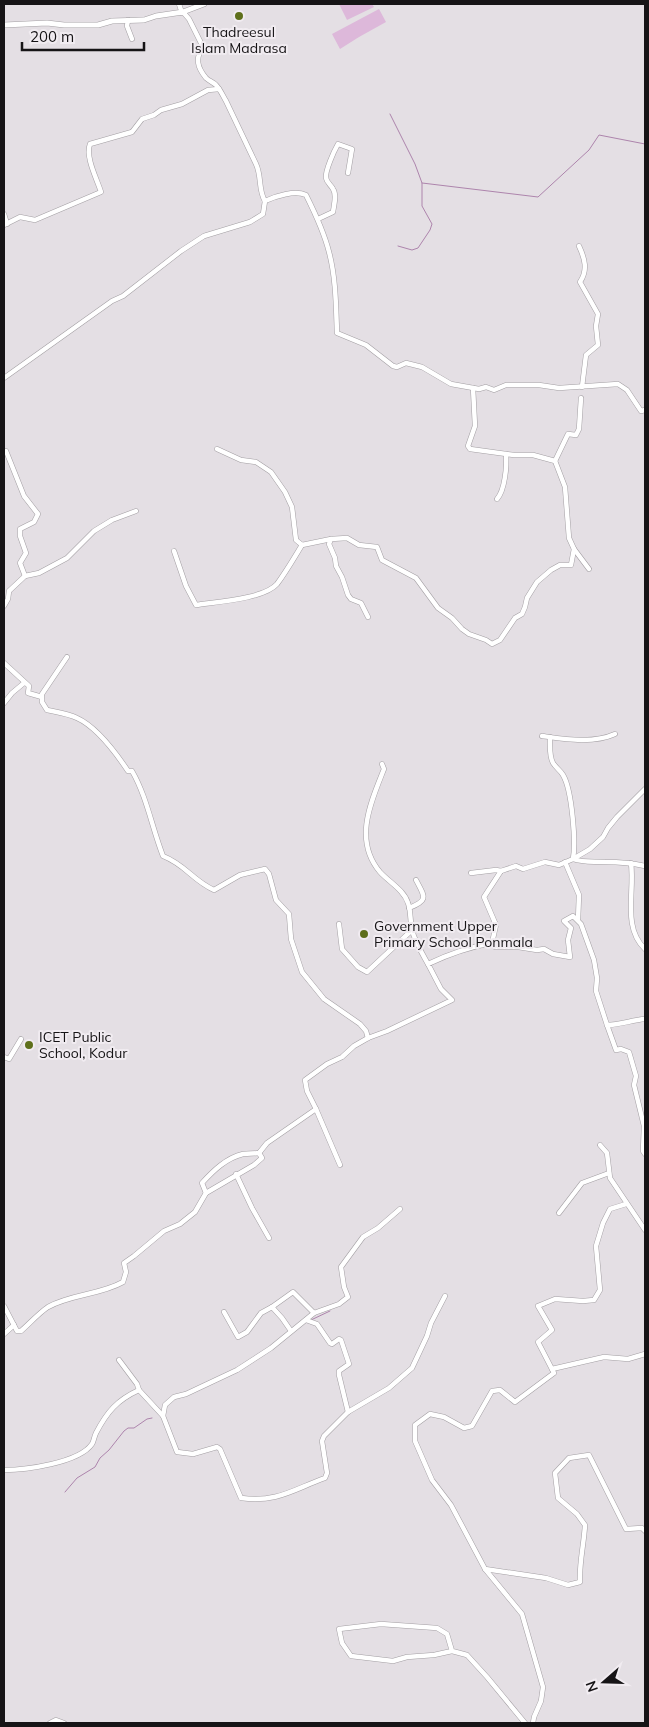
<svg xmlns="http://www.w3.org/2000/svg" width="649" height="1727" viewBox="0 0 649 1727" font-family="Mulish,sans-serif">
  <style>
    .green { fill: #ddb8da }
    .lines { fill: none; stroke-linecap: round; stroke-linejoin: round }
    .stream { stroke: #ad84ac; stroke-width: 1 }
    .minor-casing { stroke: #a39fa3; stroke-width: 5.5 }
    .tertiary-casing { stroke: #a39fa3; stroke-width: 6 }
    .minor { stroke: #fff; stroke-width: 4.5 }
    .tertiary { stroke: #fff; stroke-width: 5 }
    .poi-dot { fill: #5e6f1b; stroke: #f1ecf1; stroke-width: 2 }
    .labels { text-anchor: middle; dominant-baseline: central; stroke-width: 4; stroke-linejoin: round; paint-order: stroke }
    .poi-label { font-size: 14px; fill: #161416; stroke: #f1ecf1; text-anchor: start }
  </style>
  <rect width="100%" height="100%" fill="#e4dfe4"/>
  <g class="green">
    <path d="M339,4H372L374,7L347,20Z"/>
    <path d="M379,9L386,22L359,37L340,49L332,34Z"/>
  </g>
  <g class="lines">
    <g class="stream">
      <path d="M390,114L415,164L422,183V206L432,224L430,230L418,248L412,250L398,246"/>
      <path d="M422,183L538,197L589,150L599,135L645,144"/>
      <path d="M311,1320L330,1311"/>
      <path d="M65,1492L77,1478L95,1467L100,1458L109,1450L124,1431L128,1428H134L147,1419L152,1418"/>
    </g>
    <defs>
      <g id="minor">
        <path d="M179,4L182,13"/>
        <path d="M183,12L189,19L203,47C195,58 197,67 206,78C209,81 213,82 216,85C220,89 223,96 226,101C236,122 246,143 256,164C262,177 258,190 265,201"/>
        <path d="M128,20L127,26L132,39"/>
        <path d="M265,201C276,196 295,190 306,195C315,213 324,232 329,252C336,278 336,307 337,333L366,345L393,366L397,367L406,363L422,367L451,384L479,389L486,387L494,390L506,385H539L559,388L618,384L627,390L641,411L645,410"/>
        <path d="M4,214L7,224"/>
        <path d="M318,219L333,212C334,205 337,195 333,189C331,185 327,183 326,178C325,171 334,151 338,144L352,149L348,173"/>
        <path d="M4,225L20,217L35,220L101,192C97,179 85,157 90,144L132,132L142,119L154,115L161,110L182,104L208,90L219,89"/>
        <path d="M579,246C585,259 588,270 580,282L598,314L596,326L598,345L586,355L582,387"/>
        <path d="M4,378L112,301L123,296L181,251L204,236L250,222L263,214L265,201"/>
        <path d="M217,449L241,460L256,462L271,472L285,492L292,507L296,540L302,545L331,539"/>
        <path d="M6,451L24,496L38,514L34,522L20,529V536L26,553L20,563L25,576"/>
        <path d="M555,461L568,434L576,435L579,429L581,398"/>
        <path d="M497,499C505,490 507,466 506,454"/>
        <path d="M574,549L589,569"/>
        <path d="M174,551L186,586L196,605C215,602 264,599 277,584C286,572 294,558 302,545"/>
        <path d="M4,606L8,599L9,591L25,576L39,573L67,558L94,531L112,520L136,511"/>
        <path d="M368,617L361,603L351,599L348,595L342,577L336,566L335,558L329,544L331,539L347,538L359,545L377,547L382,560L416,578L438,608L452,618L462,629L469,634L486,640L492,644L500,640L515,618L522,614L525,607L527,598L537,582L551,570L560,565H571L574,549L569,538L565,487L555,461L533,455H514L470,449L468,446L475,426L473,388"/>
        <path d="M67,657L42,694V702L47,710C56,712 69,714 77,718C97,727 116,753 128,771H132C147,797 152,828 163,856C186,865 192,880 214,890L240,875L265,869L269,874L276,900L289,914L291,939L302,972L324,999L360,1024L366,1031L368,1038"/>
        <path d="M4,663L29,686L28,693L42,697"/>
        <path d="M4,703L12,693L24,683"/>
        <path d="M542,736C564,739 593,744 615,734"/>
        <path d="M550,737C550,745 549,756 553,763C556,768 561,771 563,775C572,790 576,842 573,859C584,863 594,861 605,862C619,862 632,863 645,866"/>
        <path d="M382,764L384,769C371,802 353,840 380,872C389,882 404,890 408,903C411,911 410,921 412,930C415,942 422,953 428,964"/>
        <path d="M565,862L579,895L578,920"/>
        <path d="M631,863C635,892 622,927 645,949"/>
        <path d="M471,873L496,870L501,871"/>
        <path d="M409,908C429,900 425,897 416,880"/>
        <path d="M339,924L342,949L358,967L367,972L412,930"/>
        <path d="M645,1019C632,1020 620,1025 607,1025L616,1050L621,1049L629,1052L636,1076L634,1085L644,1126L643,1151L645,1154"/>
        <path d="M607,1025L596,991L597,978L594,960L581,924L573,916L564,921L571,928L568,940L570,957L553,954L544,949L537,950L518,947H495L492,943L496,925L484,897L501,871L516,866L523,869L545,862L559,865L573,859L590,849L603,837L608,828L617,817L645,789"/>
        <path d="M4,1057L9,1059L21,1039"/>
        <path d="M316,1109L340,1165"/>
        <path d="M600,1145L607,1153L610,1178L645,1230"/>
        <path d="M236,1174L252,1208L269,1238"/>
        <path d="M206,1193L254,1165L262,1158L259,1153"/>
        <path d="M559,1213L582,1183L609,1173"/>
        <path d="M4,1306L17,1331H21C30,1323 39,1313 48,1307C71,1294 100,1295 123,1282L126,1272L124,1263L134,1256L164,1231L180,1224L195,1212L206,1193L202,1183C213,1171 226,1158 243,1154C248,1153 254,1154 259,1153L267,1143L316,1109L307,1091L305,1080L327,1064L342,1057L354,1046L368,1038L387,1031L452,1000L441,989L428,964C449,954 469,947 492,943"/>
        <path d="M272,1307L293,1292L314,1313L339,1304L348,1297L344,1287L341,1267L363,1237L378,1228L400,1209"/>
        <path d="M224,1312L238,1337L247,1332L261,1313L272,1307L282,1318L291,1331"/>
        <path d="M314,1313L271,1348L237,1370L186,1394L174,1397L165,1405L163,1416L177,1452L193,1454L217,1447L220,1449L241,1498C277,1503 294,1489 325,1478L327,1473L322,1441L324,1436L348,1412L389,1388L412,1368L427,1336L431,1323L445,1296"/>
        <path d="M306,1320L317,1324L330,1343L332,1344L339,1339L341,1340L349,1364L339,1371V1375L348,1412"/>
        <path d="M4,1334L14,1325"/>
        <path d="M552,1369L604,1357L628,1359L645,1354"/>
        <path d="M139,1390L163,1416"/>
        <path d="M4,1470C25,1470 79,1463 92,1444C94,1441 94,1437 96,1433C107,1412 117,1400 139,1390L137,1384L119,1360"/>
        <path d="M485,1569L546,1578L568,1585L580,1582C579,1563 584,1544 585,1525L577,1514L558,1498L555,1473L569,1458L589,1455L626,1529L642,1528L645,1531"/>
        <path d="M452,1651L447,1634L437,1628L381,1624L339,1629L342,1643L351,1656L393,1661L407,1657L434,1655L452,1651L467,1655L487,1677L525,1723"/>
        <path d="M50,1723L56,1720L64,1723"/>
        <path d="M533,1723L534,1717L541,1701L543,1687L522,1614L485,1569L451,1505L432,1480L415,1441V1425L430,1414L444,1417L464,1428L472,1426L492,1391L500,1390L515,1402L554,1373L538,1342L552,1330L538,1306L555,1299L583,1301L594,1300L600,1290L596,1246L603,1223L610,1209L626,1204"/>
      </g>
      <path id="tertiary" d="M4,25L47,23L64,25H98L112,21L144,20L156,16L183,12L204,4"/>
    </defs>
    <use href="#minor" class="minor-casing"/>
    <use href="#tertiary" class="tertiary-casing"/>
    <use href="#minor" class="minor"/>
    <use href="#tertiary" class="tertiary"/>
  </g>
  <g class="poi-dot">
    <circle cx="239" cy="16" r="5"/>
    <circle cx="364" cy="934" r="5"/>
    <circle cx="29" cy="1045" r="5"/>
  </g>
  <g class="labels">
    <g class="poi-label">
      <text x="239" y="32" text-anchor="middle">Thadreesul<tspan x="239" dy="16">Islam Madrasa</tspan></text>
      <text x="374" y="926">Government Upper<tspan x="374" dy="16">Primary School Ponmala</tspan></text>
      <text x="39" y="1037">ICET Public<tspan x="39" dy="16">School, Kodur</tspan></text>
    </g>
  </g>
  <rect width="649" height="1727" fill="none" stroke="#161416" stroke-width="10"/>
  <g transform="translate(604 1682) rotate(250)" stroke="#f1ecf1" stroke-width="4" paint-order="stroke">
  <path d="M0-4L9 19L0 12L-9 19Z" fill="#161416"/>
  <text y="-8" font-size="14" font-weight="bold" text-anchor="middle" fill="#161416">N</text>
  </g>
  <path d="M22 42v8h122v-8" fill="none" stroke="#161416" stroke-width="2.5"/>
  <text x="30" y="42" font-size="15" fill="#161416" stroke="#f1ecf1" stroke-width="4" paint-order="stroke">200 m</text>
</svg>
